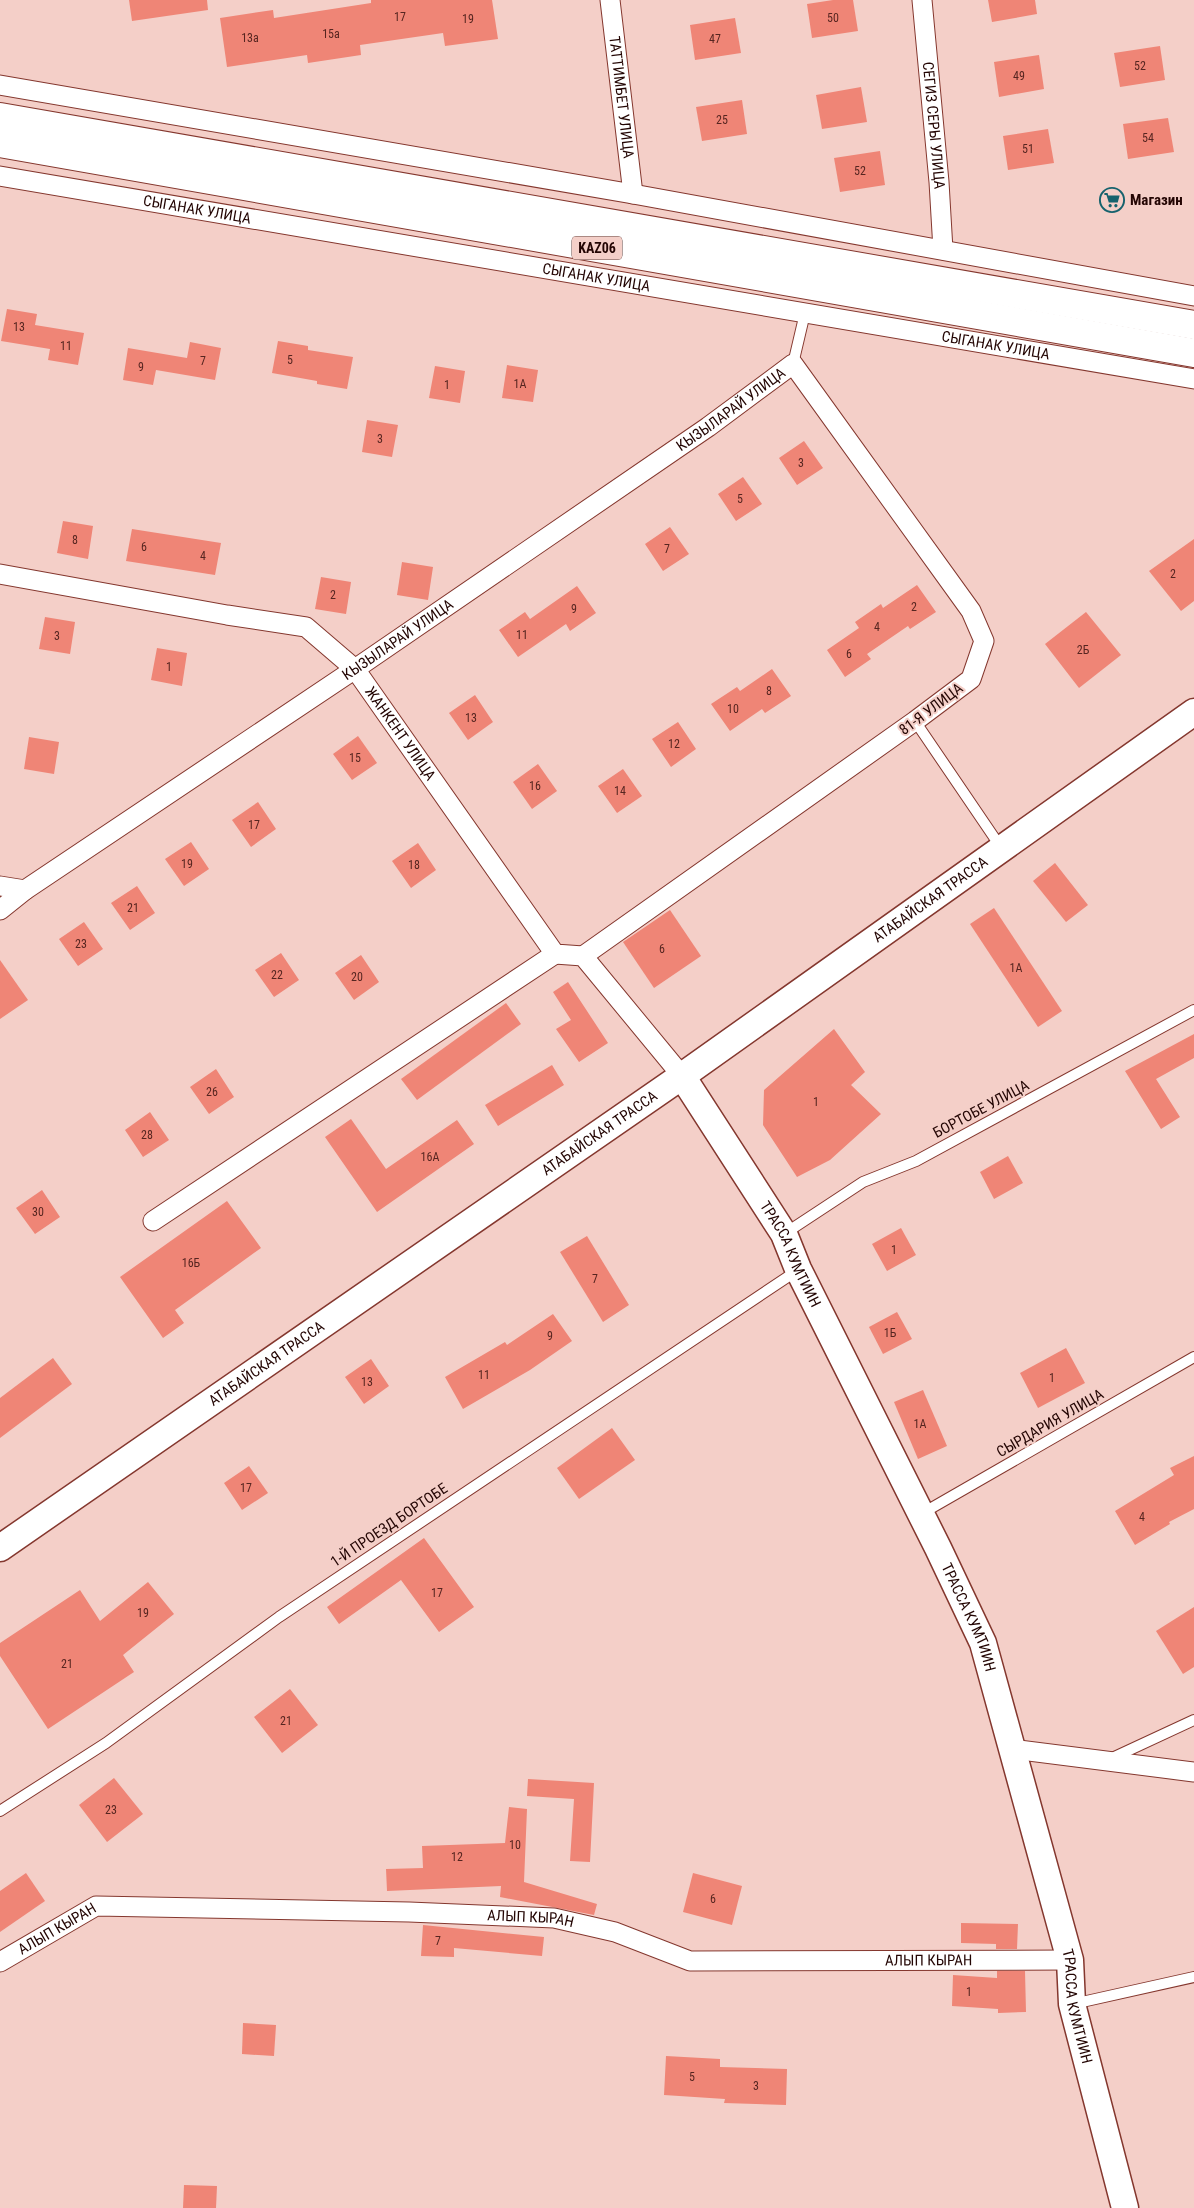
<svg xmlns="http://www.w3.org/2000/svg" width="1194" height="2208" viewBox="0 0 1194 2208" font-family="'Roboto Condensed',sans-serif">
  <style>
    .building { fill: #ef8576 }
    .lines { fill: none; stroke-linecap: round; stroke-linejoin: round }
    .lane-casing { stroke: #84372e; stroke-width: 12 }
    .street-casing { stroke: #84372e; stroke-width: 21 }
    .secondary-casing { stroke: #84372e; stroke-width: 29 }
    .highway-casing { stroke: #84372e; stroke-width: 30 }
    .lane { stroke: #fff; stroke-width: 10 }
    .street { stroke: #fff; stroke-width: 19 }
    .secondary { stroke: #fff; stroke-width: 26 }
    .highway { stroke: #fff; stroke-width: 28 }
    .labels { text-anchor: middle; dominant-baseline: central; stroke-width: 4; stroke-linejoin: round; paint-order: stroke }
    .number-label { font-size: 12px; fill: #562520 }
    .shield { fill: #f4cfc8; stroke: #62423e; stroke-width: 1 }
    .shield-label { font-size: 14px; font-weight: bold; fill: #230503 }
    .street-label { font-size: 15px; fill: #230503; stroke: #f4cfc8 }
    .poi-label { font-size: 15px; font-weight: bold; fill: #230503; stroke: #f4cfc8; text-anchor: start }
  </style>
  <rect width="100%" height="100%" fill="#f4cfc8"/>
  <g class="building">
    <path d="M129,0H207L208,10L132,21Z"/>
    <path d="M371,0H492L498,39L445,46L443,33L360,45L361,55L308,63L307,55L227,67L220,18L273,10L274,18L371,3Z"/>
    <path d="M833,0H853L858,31L812,38L807,4Z"/>
    <path d="M988,0H1035L1037,14L992,22Z"/>
    <path d="M735,18L741,53L695,60L690,25Z"/>
    <path d="M1160,46L1165,80L1120,87L1114,53Z"/>
    <path d="M1039,55L1044,89L999,97L994,62Z"/>
    <path d="M861,87L867,122L822,129L816,95Z"/>
    <path d="M742,100L747,134L702,141L696,107Z"/>
    <path d="M1168,118L1174,152L1128,159L1123,124Z"/>
    <path d="M1048,129L1054,163L1008,170L1003,136Z"/>
    <path d="M880,151L885,185L840,192L834,158Z"/>
    <path d="M7,309L37,314L35,325L84,333L78,365L48,360L50,349L1,341Z"/>
    <path d="M278,341L308,346V350L353,357L347,389L317,384V381L272,373Z"/>
    <path d="M190,342L221,348L215,380L156,370L153,385L123,380L128,348L187,358Z"/>
    <path d="M507,365L538,370L533,402L502,398Z"/>
    <path d="M435,366L465,371L460,403L429,398Z"/>
    <path d="M367,420L398,425L392,457L362,452Z"/>
    <path d="M804,441L823,468L797,485L779,458Z"/>
    <path d="M743,477L762,504L736,521L718,494Z"/>
    <path d="M63,521L93,526L88,559L57,553Z"/>
    <path d="M670,527L689,554L663,571L645,544Z"/>
    <path d="M132,529L221,543L215,575L126,561Z"/>
    <path d="M1194,539V601L1181,611L1149,571Z"/>
    <path d="M402,562L433,567L428,600L397,595Z"/>
    <path d="M321,577L351,582L346,614L315,609Z"/>
    <path d="M917,585L936,612L910,629L908,626L867,654L871,659L845,677L827,650L859,628L855,622L881,604L883,608Z"/>
    <path d="M577,586L596,613L570,631L566,624L518,657L499,630L525,612L530,619Z"/>
    <path d="M1086,612L1121,655L1079,688L1045,644Z"/>
    <path d="M45,617L75,622L70,654L39,649Z"/>
    <path d="M157,648L187,653L182,686L151,680Z"/>
    <path d="M772,669L791,696L765,713L762,709L730,731L711,704L737,687L740,691Z"/>
    <path d="M475,695L493,722L468,740L449,713Z"/>
    <path d="M678,722L696,749L671,767L652,739Z"/>
    <path d="M358,736L377,763L352,780L333,754Z"/>
    <path d="M29,737L59,742L54,774L24,769Z"/>
    <path d="M538,764L557,791L532,809L513,782Z"/>
    <path d="M623,769L642,796L617,813L598,786Z"/>
    <path d="M258,802L276,829L251,847L232,820Z"/>
    <path d="M191,842L209,869L184,886L165,859Z"/>
    <path d="M418,843L436,870L411,888L392,861Z"/>
    <path d="M1055,863L1088,905L1066,922L1033,881Z"/>
    <path d="M137,886L155,913L130,930L111,903Z"/>
    <path d="M994,908L1062,1011L1038,1027L970,924Z"/>
    <path d="M670,910L701,956L654,988L623,942Z"/>
    <path d="M84,922L103,949L78,966L59,939Z"/>
    <path d="M281,953L299,980L274,997L255,970Z"/>
    <path d="M361,955L379,982L354,1000L335,973Z"/>
    <path d="M0,960L28,1000L0,1019Z"/>
    <path d="M568,982L608,1043L579,1062L556,1029L571,1020L553,992Z"/>
    <path d="M506,1003L521,1024L417,1100L401,1079Z"/>
    <path d="M834,1029L865,1072L851,1085L881,1114L830,1160L797,1177L763,1125L764,1090Z"/>
    <path d="M1194,1034V1058L1156,1079L1180,1117L1161,1129L1125,1071Z"/>
    <path d="M552,1065L564,1085L498,1126L485,1105Z"/>
    <path d="M216,1069L234,1097L209,1114L190,1087Z"/>
    <path d="M150,1112L169,1140L143,1157L125,1130Z"/>
    <path d="M351,1119L386,1169L457,1120L474,1144L377,1212L325,1137Z"/>
    <path d="M1008,1156L1023,1183L994,1199L980,1172Z"/>
    <path d="M42,1190L60,1217L35,1234L16,1208Z"/>
    <path d="M227,1201L261,1248L175,1310L184,1323L163,1338L120,1277Z"/>
    <path d="M901,1228L916,1255L887,1271L872,1244Z"/>
    <path d="M587,1236L629,1305L603,1322L560,1252Z"/>
    <path d="M897,1312L912,1339L883,1354L869,1327Z"/>
    <path d="M553,1314L572,1341L530,1370L463,1409L445,1377L505,1342L507,1345Z"/>
    <path d="M1066,1348L1085,1383L1038,1408L1020,1373Z"/>
    <path d="M53,1358L72,1384L0,1438V1398Z"/>
    <path d="M371,1359L389,1386L364,1404L345,1377Z"/>
    <path d="M923,1390L947,1446L918,1459L894,1402Z"/>
    <path d="M612,1428L635,1460L579,1499L557,1468Z"/>
    <path d="M1194,1456V1509L1169,1522L1170,1524L1135,1545L1115,1511L1174,1475L1170,1468Z"/>
    <path d="M249,1466L268,1493L242,1510L224,1483Z"/>
    <path d="M424,1538L474,1607L439,1632L401,1580L339,1624L327,1607Z"/>
    <path d="M148,1582L174,1614L123,1655L134,1672L48,1729L0,1656V1643L80,1590L100,1621Z"/>
    <path d="M1194,1607V1667L1183,1674L1156,1631Z"/>
    <path d="M290,1689L318,1725L282,1753L254,1717Z"/>
    <path d="M114,1778L143,1814L107,1842L79,1805Z"/>
    <path d="M528,1779L594,1783L590,1862L570,1861L574,1799L527,1796Z"/>
    <path d="M509,1807L527,1809L524,1882L597,1904L594,1915L500,1897L501,1886L387,1891L386,1869L423,1868L422,1846L505,1843Z"/>
    <path d="M26,1873L45,1901L0,1932V1891Z"/>
    <path d="M693,1873L742,1886L732,1925L683,1912Z"/>
    <path d="M961,1923L1018,1924L1017,1949H996V1944L961,1943Z"/>
    <path d="M423,1925L544,1937L542,1956L454,1948V1957L421,1956Z"/>
    <path d="M997,1971H1025L1026,2012L998,2013V2009L952,2006L953,1975L997,1978Z"/>
    <path d="M243,2023L276,2025L274,2056L242,2054Z"/>
    <path d="M666,2056L720,2059V2067L787,2069L786,2105L724,2103L725,2099L664,2095Z"/>
    <path d="M184,2185L217,2186L216,2208H183Z"/>
  </g>
  <g class="lines">
    <defs>
      <g id="lane">
        <path d="M793,364L805,313"/>
        <path d="M915,721L1002,849"/>
        <path d="M784,1234L863,1182L916,1161L1194,1010"/>
        <path d="M921,1514L1194,1357"/>
        <path d="M1110,1759L1194,1720"/>
        <path d="M0,1811L106,1743L279,1617L798,1270"/>
        <path d="M1073,2004L1194,1977"/>
      </g>
      <g id="street">
        <path id="s1" d="M610,0L633,194"/>
        <path id="s2" d="M922,0L939,182L943,250"/>
        <path d="M0,85L633,194L1194,296"/>
        <path id="s3" d="M0,176L1194,379"/>
        <path id="s4" d="M0,574L227,615L306,627L355,669L555,954L583,956L682,1076"/>
        <path d="M0,886L25,890"/>
        <path id="s5" d="M0,910L25,890L355,669L708,427L793,364L971,611L984,641L971,679L915,721L583,956"/>
        <path d="M153,1221L555,954"/>
        <path d="M1012,1749L1194,1772"/>
        <path id="s6" d="M0,1962L96,1906L409,1912L554,1918L615,1932L690,1961L1070,1960"/>
      </g>
      <g id="secondary">
        <path id="s7" d="M682,1076L784,1234L798,1269L938,1548L983,1643L1070,1960L1072,2004L1125,2208"/>
        <path id="s8" d="M0,1548L682,1076L1194,712"/>
      </g>
      <g id="highway">
        <path d="M0,117L1194,325"/>
        <path d="M0,143L1194,353"/>
      </g>
    </defs>
    <use href="#lane" class="lane-casing"/>
    <use href="#street" class="street-casing"/>
    <use href="#secondary" class="secondary-casing"/>
    <use href="#highway" class="highway-casing"/>
    <use href="#lane" class="lane"/>
    <use href="#street" class="street"/>
    <use href="#secondary" class="secondary"/>
    <use href="#highway" class="highway"/>
  </g>
  <defs>
    <symbol id="supermarket-ring" viewBox="-11 -11 22 22"><circle r="9.5" fill="#f4cfc8" stroke="#16626d" stroke-width="1.5"/><path d="M-6-5.5h2.5l.6 2H6L4.5 2H-2.5L-4.4-4H-6ZM-1.5 3.2a1.3 1.3 0 1 0 .1 0ZM3 3.2a1.3 1.3 0 1 0 .1 0Z" fill="#16626d"/></symbol>
  </defs>
  <g fill-rule="evenodd">
    <use href="#supermarket-ring" x="1098" y="186" width="28" height="28"/>
  </g>
  <g class="labels">
    <g class="number-label">
      <text x="400" y="17">17</text>
      <text x="833" y="18">50</text>
      <text x="468" y="19">19</text>
      <text x="331" y="34">15a</text>
      <text x="250" y="38">13a</text>
      <text x="715" y="39">47</text>
      <text x="1140" y="66">52</text>
      <text x="1019" y="76">49</text>
      <text x="722" y="120">25</text>
      <text x="1148" y="138">54</text>
      <text x="1028" y="149">51</text>
      <text x="860" y="171">52</text>
      <text x="19" y="327">13</text>
      <text x="66" y="346">11</text>
      <text x="290" y="360">5</text>
      <text x="203" y="361">7</text>
      <text x="141" y="367">9</text>
      <text x="520" y="384">1А</text>
      <text x="447" y="385">1</text>
      <text x="380" y="439">3</text>
      <text x="801" y="463">3</text>
      <text x="740" y="499">5</text>
      <text x="75" y="540">8</text>
      <text x="144" y="547">6</text>
      <text x="667" y="549">7</text>
      <text x="203" y="556">4</text>
      <text x="1173" y="574">2</text>
      <text x="333" y="595">2</text>
      <text x="914" y="607">2</text>
      <text x="574" y="609">9</text>
      <text x="877" y="627">4</text>
      <text x="522" y="635">11</text>
      <text x="57" y="636">3</text>
      <text x="1083" y="650">2Б</text>
      <text x="849" y="654">6</text>
      <text x="169" y="667">1</text>
      <text x="769" y="691">8</text>
      <text x="733" y="709">10</text>
      <text x="471" y="718">13</text>
      <text x="674" y="744">12</text>
      <text x="355" y="758">15</text>
      <text x="535" y="786">16</text>
      <text x="620" y="791">14</text>
      <text x="254" y="825">17</text>
      <text x="187" y="864">19</text>
      <text x="414" y="865">18</text>
      <text x="133" y="908">21</text>
      <text x="81" y="944">23</text>
      <text x="662" y="949">6</text>
      <text x="1016" y="968">1А</text>
      <text x="277" y="975">22</text>
      <text x="357" y="977">20</text>
      <text x="212" y="1092">26</text>
      <text x="816" y="1102">1</text>
      <text x="147" y="1135">28</text>
      <text x="430" y="1157">16А</text>
      <text x="38" y="1212">30</text>
      <text x="894" y="1250">1</text>
      <text x="191" y="1263">16Б</text>
      <text x="595" y="1279">7</text>
      <text x="890" y="1333">1Б</text>
      <text x="550" y="1336">9</text>
      <text x="484" y="1375">11</text>
      <text x="1052" y="1378">1</text>
      <text x="367" y="1382">13</text>
      <text x="920" y="1424">1А</text>
      <text x="246" y="1488">17</text>
      <text x="1142" y="1517">4</text>
      <text x="437" y="1593">17</text>
      <text x="143" y="1613">19</text>
      <text x="67" y="1664">21</text>
      <text x="286" y="1721">21</text>
      <text x="111" y="1810">23</text>
      <text x="515" y="1845">10</text>
      <text x="457" y="1857">12</text>
      <text x="713" y="1899">6</text>
      <text x="438" y="1941">7</text>
      <text x="969" y="1992">1</text>
      <text x="692" y="2077">5</text>
      <text x="756" y="2086">3</text>
    </g>
    <rect class="shield" x="572" y="236.5" width="50" height="23" rx="4"/>
    <g class="shield-label">
      <text x="597" y="248">KАZ06</text>
    </g>
    <g class="street-label">
      <text stroke="none"><textPath href="#s1" startOffset="98">ТАТТИМБЕТ УЛИЦА</textPath></text>
      <text stroke="none"><textPath href="#s2" startOffset="126">СЕГИЗ СЕРЫ УЛИЦА</textPath></text>
      <text stroke="none"><textPath href="#s3" startOffset="200">СЫГАНАК УЛИЦА</textPath></text>
      <text stroke="none"><textPath href="#s3" startOffset="605">СЫГАНАК УЛИЦА</textPath></text>
      <text stroke="none"><textPath href="#s3" startOffset="1010">СЫГАНАК УЛИЦА</textPath></text>
      <text stroke="none"><textPath href="#s5" startOffset="886">КЫЗЫЛАРАЙ УЛИЦА</textPath></text>
      <text stroke="none"><textPath href="#s5" startOffset="481">КЫЗЫЛАРАЙ УЛИЦА</textPath></text>
      <text transform="translate(931 709) rotate(-37)">81-Я УЛИЦА</text>
      <text stroke="none"><textPath href="#s4" startOffset="454">ЖАНКЕНТ УЛИЦА</textPath></text>
      <text stroke="none"><textPath href="#s8" startOffset="1134">АТАБАЙСКАЯ ТРАССА</textPath></text>
      <text transform="translate(981 1109) rotate(-28)">БОРТОБЕ УЛИЦА</text>
      <text stroke="none"><textPath href="#s8" startOffset="729">АТАБАЙСКАЯ ТРАССА</textPath></text>
      <text stroke="none"><textPath href="#s7" startOffset="209">ТРАССА КУМТИИН</textPath></text>
      <text stroke="none"><textPath href="#s8" startOffset="324">АТАБАЙСКАЯ ТРАССА</textPath></text>
      <text transform="translate(1050 1423) rotate(-30)">СЫРДАРИЯ УЛИЦА</text>
      <text transform="translate(389 1525) rotate(-34)">1-Й ПРОЕЗД БОРТОБЕ</text>
      <text stroke="none"><textPath href="#s7" startOffset="614">ТРАССА КУМТИИН</textPath></text>
      <text stroke="none"><textPath href="#s6" startOffset="546">АЛЫП КЫРАН</textPath></text>
      <text stroke="none"><textPath href="#s6" startOffset="66">АЛЫП КЫРАН</textPath></text>
      <text stroke="none"><textPath href="#s6" startOffset="951">АЛЫП КЫРАН</textPath></text>
      <text stroke="none"><textPath href="#s7" startOffset="1019">ТРАССА КУМТИИН</textPath></text>
    </g>
    <g class="poi-label">
      <text x="1130" y="200">Магазин</text>
    </g>
  </g>
</svg>
